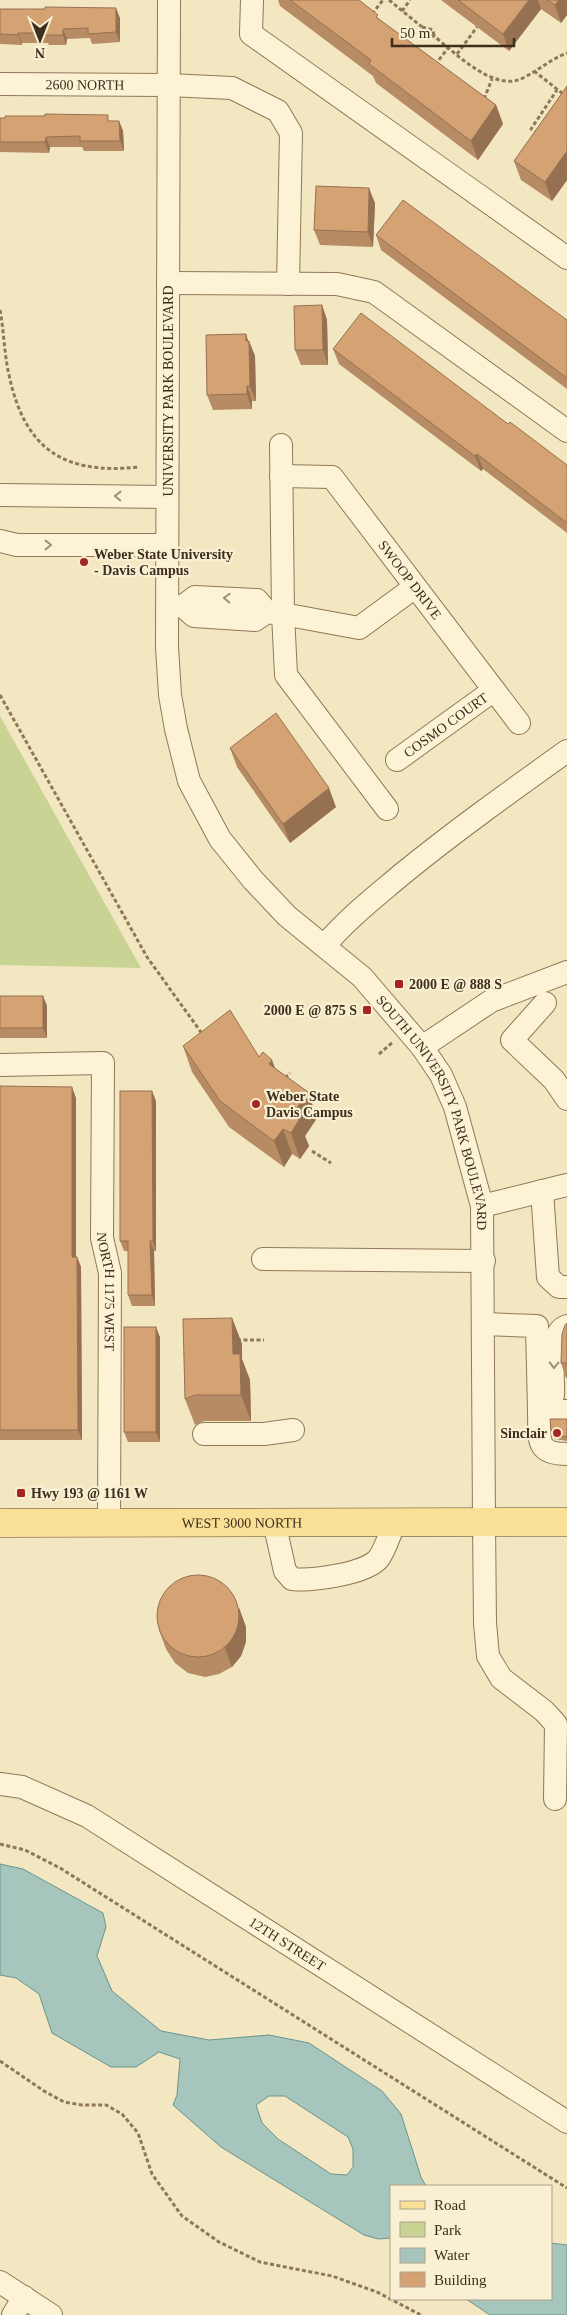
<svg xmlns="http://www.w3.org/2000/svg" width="567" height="2315" viewBox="0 0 567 2315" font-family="'Times New Roman',serif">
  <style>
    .green { fill: #c8d394 }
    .water { fill: #a5c5bd; stroke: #6a958d; fill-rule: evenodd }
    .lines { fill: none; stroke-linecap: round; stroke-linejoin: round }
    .minor-casing { stroke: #8f7857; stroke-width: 24 }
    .major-casing { stroke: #5d452b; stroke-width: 29 }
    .path { stroke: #8f7857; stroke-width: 3; stroke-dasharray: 4 2.5; stroke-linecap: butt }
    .minor { stroke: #fcf3d6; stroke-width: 22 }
    .major { stroke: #fae096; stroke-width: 28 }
    .wall { fill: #b78b64 }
    .shaded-wall { fill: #957151 }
    .building { fill: #d5a274; stroke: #957151 }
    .oneway { stroke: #9c907a }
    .poi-dot { fill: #a52620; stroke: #f9f0d3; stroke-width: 2 }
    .labels { text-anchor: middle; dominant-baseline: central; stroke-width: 4.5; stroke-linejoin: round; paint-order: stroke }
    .street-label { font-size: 14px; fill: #3d2e1d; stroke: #f9f0d3 }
    .poi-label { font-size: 14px; font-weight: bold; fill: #3d2e1d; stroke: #f9f0d3; text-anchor: start }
  </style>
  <rect width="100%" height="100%" fill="#f3e7c2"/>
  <path class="green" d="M0,716L141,968L0,965Z"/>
  <g class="water">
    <path d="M0,1864L23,1869L103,1913L106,1927L97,1956L112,1991L161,2031L209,2040L269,2035L309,2043L382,2091L401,2114L421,2177L426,2186H391V2238L378,2239L364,2235L221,2147L173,2105L177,2095L180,2059L159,2052L136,2067H111L52,2033L39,1994L16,1978L0,1975ZM269,2096H285L348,2137L353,2149V2167L347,2175L331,2174L278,2139L262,2123L256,2105Z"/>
    <path d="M551,2243L567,2245V2315H490L466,2299H551Z"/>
  </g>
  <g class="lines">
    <defs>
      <g id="minor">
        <path id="s1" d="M169,0L167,647L170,695L176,729L189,781L220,839L253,880L287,916L362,977L422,1047L441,1075L455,1107L482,1206L484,1521L485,1623L488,1656L501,1678L544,1711L556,1724L555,1799"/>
        <path d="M252,0L251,34L567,258"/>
        <path id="s2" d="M0,84L169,85L232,88L278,111L291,133L288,284"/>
        <path d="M168,283L337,284L374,292L567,431"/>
        <path d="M281,445L283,614L359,628L415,587"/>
        <path id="s3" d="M281,476L332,477L519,723"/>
        <path d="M0,495L167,497"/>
        <path d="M0,541L17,545H167"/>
        <path d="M169,606H183L195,597L257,600L267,612"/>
        <path d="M183,606L194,616L255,620L267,612L283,614L286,675L387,809"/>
        <path id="s4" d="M397,760L494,690"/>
        <path d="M325,945C348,918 374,898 401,875C455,831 511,791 567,751"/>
        <path d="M545,1003L512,1040L554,1080L567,1099"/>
        <path d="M422,1047L491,1001L567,972"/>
        <path id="s5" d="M0,1065L103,1063L102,1238L110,1273L109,1522"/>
        <path d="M542,1191L548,1277L559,1287H567"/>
        <path d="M482,1206L567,1185"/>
        <path d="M263,1259L484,1261"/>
        <path d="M484,1324L537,1326L539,1411H567"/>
        <path d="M553,1395C554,1376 547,1333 567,1326"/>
        <path d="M539,1411C540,1438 534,1454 567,1454"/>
        <path d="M204,1434H264L293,1430"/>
        <path d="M274,1522L285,1571L292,1579C311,1581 367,1574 379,1558C386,1548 390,1533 395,1522"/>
        <path id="s6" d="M0,1784L22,1787L87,1816L567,2122"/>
        <path d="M0,2282L51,2315"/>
        <path d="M13,2315L24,2297"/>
      </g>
      <g id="major">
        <path id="s7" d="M0,1523L567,1522"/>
      </g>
    </defs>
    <use href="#minor" class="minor-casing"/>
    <use href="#major" class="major-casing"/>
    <g class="path">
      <path d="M389,0L422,27L423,33L428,37L434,36C455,53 495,93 523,78C539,70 551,59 567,53"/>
      <path d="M402,11L410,0"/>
      <path d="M372,14L383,0"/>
      <path d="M422,27L433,30L434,36"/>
      <path d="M457,54L477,27"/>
      <path d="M435,65L448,48"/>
      <path d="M534,71L567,97"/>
      <path d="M484,99L492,79"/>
      <path d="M538,133L531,129L557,90"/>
      <path d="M0,310C4,331 4,353 9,375C25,450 64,475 139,467"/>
      <path d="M0,695L147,957L203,1035"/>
      <path d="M379,1054L393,1042"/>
      <path d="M285,1078L290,1073"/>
      <path d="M312,1151L331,1163"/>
      <path d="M237,1340H264"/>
      <path d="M0,1844L25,1850L60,1868L567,2188"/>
      <path d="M0,2061L44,2091L64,2102L82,2105H106L122,2114L138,2133L152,2174L182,2216L219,2242L260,2262L332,2276L377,2292L421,2315"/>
    </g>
    <use href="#minor" class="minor"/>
    <use href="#major" class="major"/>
  </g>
  <g class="wall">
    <path d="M278,0H359L380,20L496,105L503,124L478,160L376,83L373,76L280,6Z"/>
    <path d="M441,0H567V15L561,23L541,9L509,51Z"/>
    <path d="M0,9L120,18V42L92,44L90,38L67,39L66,45H49L48,43H22V45L0,44Z"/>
    <path d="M567,86V180L552,201L521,180L514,161Z"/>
    <path d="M0,118L119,121L123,131L124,151H84L82,147H50L49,153L0,152Z"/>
    <path d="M375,203L373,247L320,245L314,230Z"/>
    <path d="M376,235L567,320V389L381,250Z"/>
    <path d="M322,305L327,320L328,365H301L295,350Z"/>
    <path d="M246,334L248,341H249L255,356L256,401H252V409L213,410L207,395Z"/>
    <path d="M333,349L508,424L567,465V533L483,469L481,471L339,364Z"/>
    <path d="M230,748L336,807L290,843L237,767Z"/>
    <path d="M0,996H43L47,1006V1038H0Z"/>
    <path d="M183,1046L259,1057L308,1092L317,1118L305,1136L309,1146L300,1159L292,1154L284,1167L229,1127L192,1072Z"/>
    <path d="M0,1086L76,1098V1257H77L81,1267L82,1440H0Z"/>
    <path d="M156,1101V1251H154L155,1306H132L128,1295V1251H124L120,1241Z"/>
    <path d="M232,1318L242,1344V1359L250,1380L251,1421H204L195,1425L185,1399Z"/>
    <path d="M567,1323V1378H566L561,1363Z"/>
    <path d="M160,1337V1442H128L124,1432Z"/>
    <path d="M567,1419V1441L555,1439L551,1429Z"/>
    <path d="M239,1608L246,1627V1642L241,1656L232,1667L219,1674L205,1677L188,1673L175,1663L166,1649L159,1630Z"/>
  </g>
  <g class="shaded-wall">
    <path d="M529,0H538L541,9L509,51L503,34Z"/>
    <path d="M559,0H567V15L561,23L555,5Z"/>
    <path d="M116,8L120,18V42L116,32Z"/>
    <path d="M63,29L67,39L66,45L63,35Z"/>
    <path d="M18,33L22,43V45L18,35Z"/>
    <path d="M496,105L503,124L478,160L471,141Z"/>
    <path d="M119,121L123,131L124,151L120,141Z"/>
    <path d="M46,137L50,147L49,153L45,142Z"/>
    <path d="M567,151V180L552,201L545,182Z"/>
    <path d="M369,188L375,203L373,247L368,232Z"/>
    <path d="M322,305L327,320L328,365L323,350Z"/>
    <path d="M246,334L249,344V341L255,356L256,401L250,386L246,341Z"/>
    <path d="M247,386L252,401V409L247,394Z"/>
    <path d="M477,454L483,469L481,471L475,456Z"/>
    <path d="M329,788L336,807L290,843L283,824Z"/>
    <path d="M43,996L47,1006V1038L43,1028Z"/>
    <path d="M272,1060L282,1086L269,1064Z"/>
    <path d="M72,1087L76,1098V1267L72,1257Z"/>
    <path d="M152,1091L156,1101V1251L153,1241Z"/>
    <path d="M308,1092L317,1118L305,1136L309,1146L300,1159L291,1133L292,1115Z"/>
    <path d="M283,1129L292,1154L284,1167L274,1141Z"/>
    <path d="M150,1241L154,1251L155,1306L152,1295Z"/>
    <path d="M77,1257L81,1267L82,1440L78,1430Z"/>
    <path d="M232,1318L242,1344V1359L250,1380L251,1421L241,1395L233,1354Z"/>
    <path d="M156,1327L160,1337V1442L156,1432Z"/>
    <path d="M239,1608L246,1627V1642L241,1656L232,1667L225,1648Z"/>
  </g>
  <g class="building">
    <path d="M290,0H359L378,15L376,17L496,105L471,141L369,64L371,60Z"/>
    <path d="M458,0H529L503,34Z"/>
    <path d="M547,0H559L555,5Z"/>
    <path d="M45,7L116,8V32L88,34V28L63,29V35H45V33H18V35L0,34V9H45Z"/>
    <path d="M567,86V151L545,182L514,161Z"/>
    <path d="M45,114L108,115V121H119L120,141H80V136L46,137L45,142H0V118H5V116H45Z"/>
    <path d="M316,186L369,188L368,232L314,230Z"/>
    <path d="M403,200L567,320V378L376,235Z"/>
    <path d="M322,305L323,350H295L294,306Z"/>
    <path d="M361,313L508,424L510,422L567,465V523L477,454L475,456L333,349Z"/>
    <path d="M246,334V341H249L250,386H247V394L207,395L206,335Z"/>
    <path d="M276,713L329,788L283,824L230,748Z"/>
    <rect x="0" y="996" width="43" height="32"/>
    <path d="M230,1010L259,1057L263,1052L272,1060L269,1064L308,1092L292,1115L299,1120L291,1133L283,1129L274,1141L220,1101L183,1046Z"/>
    <path d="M0,1086L72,1087V1257H77L78,1430H0Z"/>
    <path d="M120,1091H152L153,1241H150L152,1295H128V1241H120Z"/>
    <path d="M232,1318L233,1354H240L241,1395H195L185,1399L183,1319Z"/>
    <path d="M567,1323V1363H561L562,1334L565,1325Z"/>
    <rect x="124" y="1327" width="32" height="105"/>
    <path d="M550,1419H567V1437L553,1434L551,1429Z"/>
    <circle cx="198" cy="1616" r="41"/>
  </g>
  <defs><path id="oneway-chevron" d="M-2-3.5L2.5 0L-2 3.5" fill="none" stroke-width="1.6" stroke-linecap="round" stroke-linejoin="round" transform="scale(1.25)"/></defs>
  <g class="oneway">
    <use href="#oneway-chevron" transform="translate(118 496) rotate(-179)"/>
    <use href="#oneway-chevron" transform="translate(48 545)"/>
    <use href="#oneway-chevron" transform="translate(227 598) rotate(-177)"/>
    <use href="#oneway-chevron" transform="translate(554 1365) rotate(91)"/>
  </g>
  <g class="poi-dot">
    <circle cx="84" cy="562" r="5"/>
    <rect x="394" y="979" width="10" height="10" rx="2.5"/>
    <rect x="362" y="1005" width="10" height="10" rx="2.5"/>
    <circle cx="256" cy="1104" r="5"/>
    <circle cx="557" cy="1433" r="5"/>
    <rect x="16" y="1488" width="10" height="10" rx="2.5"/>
  </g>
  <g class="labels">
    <g class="street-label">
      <text stroke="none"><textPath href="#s2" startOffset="85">2600 NORTH</textPath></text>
      <text transform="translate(168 391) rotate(-90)">UNIVERSITY PARK BOULEVARD</text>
      <text stroke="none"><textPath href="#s3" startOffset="180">SWOOP DRIVE</textPath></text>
      <text stroke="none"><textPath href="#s4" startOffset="60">COSMO COURT</textPath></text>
      <text stroke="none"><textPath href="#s1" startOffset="1205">SOUTH UNIVERSITY PARK BOULEVARD</textPath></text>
      <text stroke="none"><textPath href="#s5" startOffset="332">NORTH 1175 WEST</textPath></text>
      <text stroke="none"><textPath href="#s7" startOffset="242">WEST 3000 NORTH</textPath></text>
      <text stroke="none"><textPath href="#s6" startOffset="331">12TH STREET</textPath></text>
    </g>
    <g class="poi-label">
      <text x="94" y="554">Weber State University<tspan x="94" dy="16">- Davis Campus</tspan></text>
      <text x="409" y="984">2000 E @ 888 S</text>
      <text x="357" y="1010" text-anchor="end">2000 E @ 875 S</text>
      <text x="266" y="1096">Weber State<tspan x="266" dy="16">Davis Campus</tspan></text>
      <text x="547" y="1433" text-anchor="end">Sinclair</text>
      <text x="31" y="1493">Hwy 193 @ 1161 W</text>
    </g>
  </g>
  <rect x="390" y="2185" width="162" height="115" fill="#f9f0d3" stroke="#aea28a"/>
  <rect x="400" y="2201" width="25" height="8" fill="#fae096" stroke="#aea28a"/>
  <text x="434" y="2210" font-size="15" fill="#3d2e1d">Road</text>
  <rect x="400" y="2222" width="25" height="15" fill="#c8d394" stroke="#aea28a"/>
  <text x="434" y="2235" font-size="15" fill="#3d2e1d">Park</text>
  <rect x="400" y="2248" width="25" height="15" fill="#a5c5bd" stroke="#aea28a"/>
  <text x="434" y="2260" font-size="15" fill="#3d2e1d">Water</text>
  <rect x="400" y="2272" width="25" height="15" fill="#d5a274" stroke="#aea28a"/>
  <text x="434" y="2285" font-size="15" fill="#3d2e1d">Building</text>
  <g transform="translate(40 40) rotate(180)" stroke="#f9f0d3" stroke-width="4" paint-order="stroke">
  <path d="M0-4L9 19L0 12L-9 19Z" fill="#3d2e1d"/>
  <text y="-8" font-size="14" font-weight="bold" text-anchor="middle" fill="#3d2e1d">N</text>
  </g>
  <path d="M392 38v8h122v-8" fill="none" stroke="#3d2e1d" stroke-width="2.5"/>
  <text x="400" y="38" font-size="15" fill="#3d2e1d" stroke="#f9f0d3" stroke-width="4" paint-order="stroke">50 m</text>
</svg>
